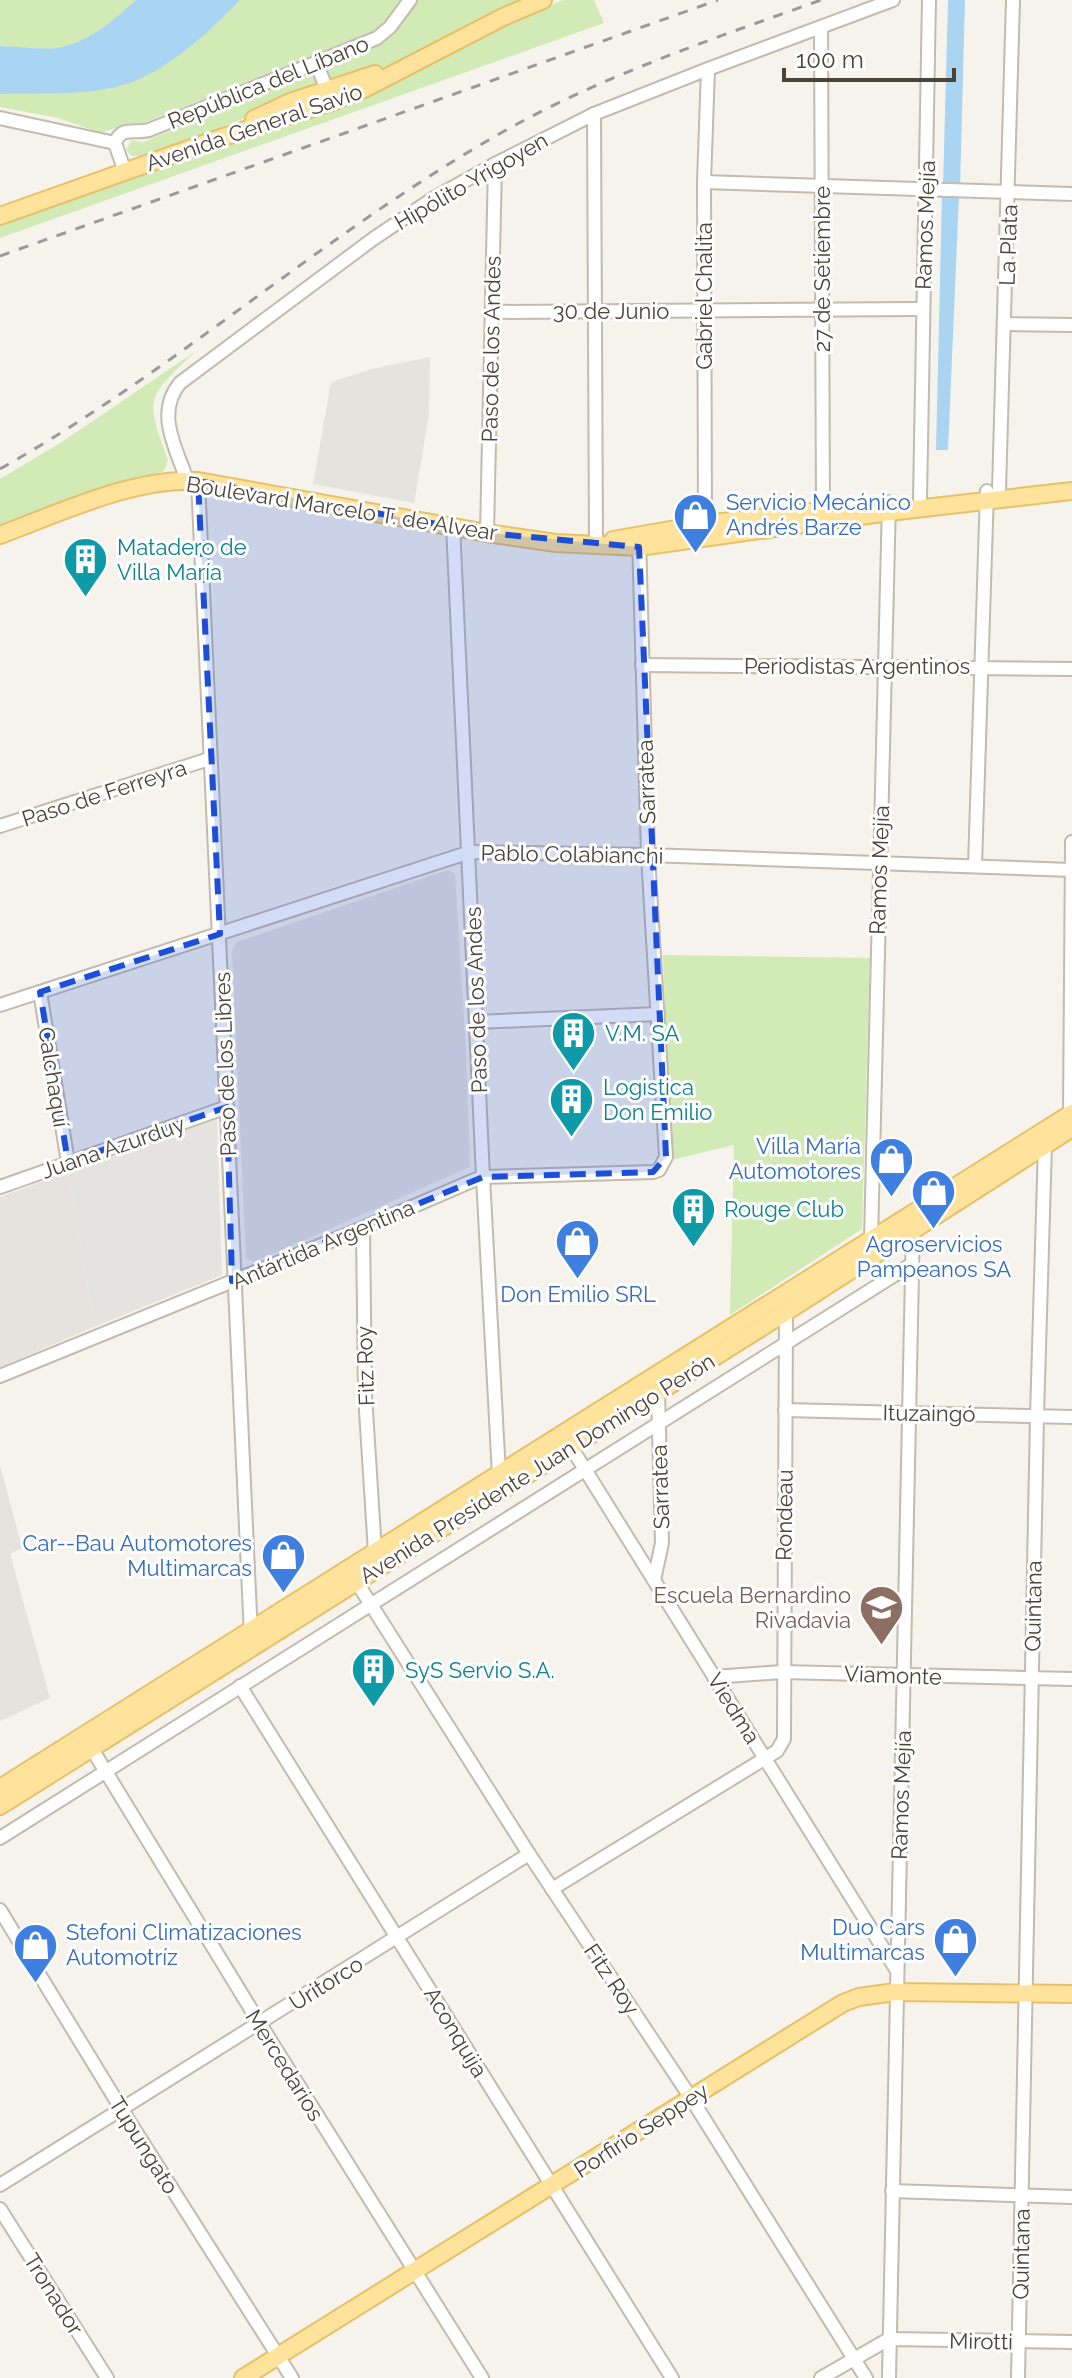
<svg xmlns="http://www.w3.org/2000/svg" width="1072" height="2378" viewBox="0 0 1072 2378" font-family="Raleway,sans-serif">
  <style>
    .industrial { fill: #e6e2dd }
    .green { fill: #d2eab5 }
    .parking { fill: #e5e3e0 }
    .water { fill: #a9d4f2 }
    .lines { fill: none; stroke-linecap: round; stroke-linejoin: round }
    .minor-casing { stroke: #c2bbae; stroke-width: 16 }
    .major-casing { stroke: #e6c16a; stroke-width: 20 }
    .minor { stroke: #fff; stroke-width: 12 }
    .major { stroke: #ffe39c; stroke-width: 16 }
    .rail { stroke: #9a9a9a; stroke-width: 3; stroke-dasharray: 10 10; stroke-linecap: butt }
    .marked { fill: #1d4ed8; fill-opacity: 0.2; stroke: #1d4ed8; stroke-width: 6; stroke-dasharray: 16 10; stroke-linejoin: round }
    .labels { text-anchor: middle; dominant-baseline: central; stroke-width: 6; stroke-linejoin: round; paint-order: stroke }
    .street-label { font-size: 22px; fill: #4b4439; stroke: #fff }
    .shop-label { font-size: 22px; fill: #366cbe; stroke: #fff; text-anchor: end }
    .culture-label { font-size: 22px; fill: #0d838f; stroke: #fff; text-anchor: start }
    .education-label { font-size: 22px; fill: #785e54; stroke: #fff; text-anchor: end }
  </style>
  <rect width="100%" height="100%" fill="#f6f3ec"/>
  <g class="industrial">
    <path d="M430,357L429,414L414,503L313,484L331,382L372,369Z"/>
    <path d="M448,870L455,874L466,1051L470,1167L254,1262L246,1258L232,951L237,942Z"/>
    <path d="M68,1172L94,1327L0,1367V1197Z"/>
    <path d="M0,1465L22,1548L10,1554L50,1698L0,1721Z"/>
  </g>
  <g class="green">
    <path d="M0,0H136C114,20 86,44 56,48C38,50 18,47 0,46Z"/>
    <path d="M240,0H401L384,24L374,31L143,123H130L101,133L58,118L0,107V94L108,89L172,60Z"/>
    <path d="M418,0H526L442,43L382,68L330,83L325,73L326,68L388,39Z"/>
    <path d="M563,0H594L604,23L0,238V224L215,148Z"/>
    <path d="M310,73L315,76L318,85L261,112L145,156H132L126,150L132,140L143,142Z"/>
    <path d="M196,351C147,398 144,395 168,460L164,471L0,528V479L62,442Z"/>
    <path d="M663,955L870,958L862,1229L730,1315L734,1145L671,1160Z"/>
  </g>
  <path class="parking" d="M217,1117L222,1275L94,1327L68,1172Z"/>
  <g class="water">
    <path d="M136,0H240C205,36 158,81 106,89C72,95 35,93 0,94V46C18,46 38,50 56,48C86,44 114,20 136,0Z"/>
    <path d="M948,0H965L960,189L943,188Z"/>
    <path d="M942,194L959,195L948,450H936Z"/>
  </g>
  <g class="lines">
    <defs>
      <g id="minor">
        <path d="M821,27L823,511"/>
        <path d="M316,62L329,95"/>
        <path d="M594,114L596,544"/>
        <path d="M0,118L115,143"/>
        <path d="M125,172L115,143C122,125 135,134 149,130L377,38L390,27L410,0"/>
        <path d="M704,182L1072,194"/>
        <path d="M492,312L922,309"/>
        <path d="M1005,324L1072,325"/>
        <path d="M187,480C176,448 155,413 180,383L373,239L434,198L495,164L594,114L708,69L893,0"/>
        <path d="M198,481L251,1636"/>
        <path d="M999,490L1013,0"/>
        <path d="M920,499L929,0"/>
        <path d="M705,524L704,182L708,69"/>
        <path d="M453,525L483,1177L499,1475"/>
        <path d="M487,533L495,164"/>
        <path d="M642,665L1072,669"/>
        <path d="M0,826L209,759"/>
        <path d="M975,866L987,491"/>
        <path d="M40,992L68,1162"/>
        <path d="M0,1005L470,852L648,855L1072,870"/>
        <path d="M477,1022L658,1014"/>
        <path d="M1067,1118L1070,1114L1072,842"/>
        <path d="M0,1187L227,1107"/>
        <path d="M363,1228L365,1395L375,1552"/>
        <path d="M871,1239L889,502"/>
        <path d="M0,1376L363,1228L472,1181L483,1177L653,1172L659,1170L666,1157L648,855L639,538"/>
        <path d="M785,1410L1072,1417"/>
        <path d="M571,1447L896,1969"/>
        <path d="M654,1580L662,1543L658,1392"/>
        <path d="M356,1581L529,1854L691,2098L866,2378"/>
        <path d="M714,1677L782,1672L1072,1679"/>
        <path d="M240,1686L672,2378"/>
        <path d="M92,1749L260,2024L482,2378"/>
        <path d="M0,1838L912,1264"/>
        <path d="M552,1889L777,1751L784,1739L786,1312"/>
        <path d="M0,1910L122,2110L292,2378"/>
        <path d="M0,2185L529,1854"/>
        <path d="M892,2191L1072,2197"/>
        <path d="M0,2209L107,2378"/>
        <path d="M821,2378L889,2339L1072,2342"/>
        <path d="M889,2378L913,1225"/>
        <path d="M1018,2378L1037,1416L1045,1145L1048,1142"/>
      </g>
      <g id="major">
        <path d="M254,119L290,102L375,74"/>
        <path d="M0,216L214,140L332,102L364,89L503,17L543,0"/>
        <path d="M0,535C60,513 134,477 198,481L487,533L556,543L639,547L889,512L1072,491"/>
        <path d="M613,540L705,524L820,511"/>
        <path d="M0,1788L1072,1113"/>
        <path d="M0,1806L786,1312L1072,1128"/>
        <path d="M243,2378L843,2003L859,1997L895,1992L1072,1994"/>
      </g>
    </defs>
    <use href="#minor" class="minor-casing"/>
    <use href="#major" class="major-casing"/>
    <use href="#minor" class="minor"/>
    <use href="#major" class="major"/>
    <g class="rail">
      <path d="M0,256L718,0"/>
      <path d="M0,469C171,373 317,240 487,141C592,79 707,41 821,0"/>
    </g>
  </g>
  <path class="marked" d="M198,481L487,533L639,547L666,1157L653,1172L483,1177L232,1281L227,1107L68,1162L40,992L220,934Z"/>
  <defs>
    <symbol id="shop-pin" viewBox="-11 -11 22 30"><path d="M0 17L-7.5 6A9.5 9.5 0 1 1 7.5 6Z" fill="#3f7fe0" stroke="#fff"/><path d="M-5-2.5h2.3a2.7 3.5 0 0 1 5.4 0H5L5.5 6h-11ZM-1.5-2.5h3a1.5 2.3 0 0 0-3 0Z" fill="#fff"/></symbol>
    <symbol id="building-pin" viewBox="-11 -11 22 30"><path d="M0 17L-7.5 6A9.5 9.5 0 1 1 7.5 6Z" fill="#0f9aa8" stroke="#fff"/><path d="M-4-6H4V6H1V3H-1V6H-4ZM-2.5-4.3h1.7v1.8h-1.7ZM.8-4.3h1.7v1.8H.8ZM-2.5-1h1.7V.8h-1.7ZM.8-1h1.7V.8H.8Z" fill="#fff"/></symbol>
    <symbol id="school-pin" viewBox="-11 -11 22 30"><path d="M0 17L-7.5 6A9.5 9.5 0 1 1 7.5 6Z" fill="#8d6e63" stroke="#fff"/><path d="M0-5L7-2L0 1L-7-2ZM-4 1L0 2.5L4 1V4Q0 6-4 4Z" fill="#fff"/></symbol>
  </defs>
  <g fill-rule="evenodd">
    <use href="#shop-pin" x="670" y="490" width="51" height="69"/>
    <use href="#building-pin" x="60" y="534" width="51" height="69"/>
    <use href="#building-pin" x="548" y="1008" width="51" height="69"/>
    <use href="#building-pin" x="546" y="1074" width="51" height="69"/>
    <use href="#shop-pin" x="866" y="1134" width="51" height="69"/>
    <use href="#shop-pin" x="908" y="1166" width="51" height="69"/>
    <use href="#building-pin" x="668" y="1184" width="51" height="69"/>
    <use href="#shop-pin" x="552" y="1216" width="51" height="69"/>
    <use href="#shop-pin" x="258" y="1530" width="51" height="69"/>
    <use href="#school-pin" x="856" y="1582" width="51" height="69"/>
    <use href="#building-pin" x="348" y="1644" width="51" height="69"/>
    <use href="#shop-pin" x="930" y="1914" width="51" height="69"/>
    <use href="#shop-pin" x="10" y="1920" width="51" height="69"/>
  </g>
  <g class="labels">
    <g class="street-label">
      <text transform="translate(268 82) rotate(-22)">República del Líbano</text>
      <text transform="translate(254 127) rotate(-19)">Avenida General Savio</text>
      <text transform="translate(471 181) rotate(-30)">Hipólito Yrigoyen</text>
      <text transform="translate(925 225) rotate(-88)">Ramos Mejía</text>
      <text transform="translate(1008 245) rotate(-88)">La Plata</text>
      <text transform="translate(822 269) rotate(-90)">27 de Setiembre</text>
      <text transform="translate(704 296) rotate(-90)">Gabriel Chalita</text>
      <text x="611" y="311">30 de Junio</text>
      <text transform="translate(491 349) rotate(-89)">Paso de los Andes</text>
      <text transform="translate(342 508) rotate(9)">Boulevard Marcelo T. de Alvear</text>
      <text x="857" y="666">Periodistas Argentinos</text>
      <text transform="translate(646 782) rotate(-92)">Sarratea</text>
      <text transform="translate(104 793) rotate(-18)">Paso de Ferreyra</text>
      <text transform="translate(572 854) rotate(1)">Pablo Colabianchi</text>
      <text transform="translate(879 870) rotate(-88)">Ramos Mejía</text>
      <text transform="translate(476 1000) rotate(-92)">Paso de los Andes</text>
      <text transform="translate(225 1064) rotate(-92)">Paso de los Libres</text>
      <text transform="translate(54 1077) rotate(81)">Calchaquí</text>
      <text transform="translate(113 1147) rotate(-19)">Juana Azurduy</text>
      <text transform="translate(323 1244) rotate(-23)">Antártida Argentina</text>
      <text transform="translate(365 1366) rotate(-92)">Fitz Roy</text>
      <text transform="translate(929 1413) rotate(1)">Ituzaingó</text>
      <text transform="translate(537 1468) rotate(-32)">Avenida Presidente Juan Domingo Perón</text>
      <text transform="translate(660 1487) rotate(-92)">Sarratea</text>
      <text transform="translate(784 1515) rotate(-89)">Rondeau</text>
      <text transform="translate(1033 1606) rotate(-89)">Quintana</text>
      <text transform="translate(893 1675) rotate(2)">Viamonte</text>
      <text transform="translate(734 1708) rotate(58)">Viedma</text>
      <text transform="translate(901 1795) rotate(-88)">Ramos Mejía</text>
      <text transform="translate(612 1979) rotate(56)">Fitz Roy</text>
      <text transform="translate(326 1983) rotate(-32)">Uritorco</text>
      <text transform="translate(456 2032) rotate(59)">Aconquija</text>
      <text transform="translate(285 2065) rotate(58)">Mercedarios</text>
      <text transform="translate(641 2130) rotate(-33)">Porfirio Seppey</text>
      <text transform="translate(144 2145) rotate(58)">Tupungato</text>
      <text transform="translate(1021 2254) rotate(-89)">Quintana</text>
      <text transform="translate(54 2294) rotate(58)">Tronador</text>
      <text transform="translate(981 2341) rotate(1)">Mirotti</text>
    </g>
    <g class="shop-label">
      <text x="726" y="502" text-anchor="start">Servicio Mecánico<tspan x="726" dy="25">Andrés Barze</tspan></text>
      <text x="861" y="1146">Villa María<tspan x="861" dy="25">Automotores</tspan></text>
      <text x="934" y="1244" text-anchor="middle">Agroservicios<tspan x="934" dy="25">Pampeanos SA</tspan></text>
      <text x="578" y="1294" text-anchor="middle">Don Emilio SRL</text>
      <text x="252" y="1543">Car--Bau Automotores<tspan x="252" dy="25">Multimarcas</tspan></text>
      <text x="925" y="1927">Duo Cars<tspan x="925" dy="25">Multimarcas</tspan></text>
      <text x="66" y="1932" text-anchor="start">Stefoni Climatizaciones<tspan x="66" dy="25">Automotríz</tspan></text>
    </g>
    <g class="culture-label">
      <text x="117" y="547">Matadero de<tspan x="117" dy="25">Villa María</tspan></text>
      <text x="605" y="1033">V.M. SA</text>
      <text x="603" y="1087">Logistica<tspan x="603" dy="25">Don Emilio</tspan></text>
      <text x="724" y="1209">Rouge Club</text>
      <text x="405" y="1670">SyS Servio S.A.</text>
    </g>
    <g class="education-label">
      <text x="851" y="1595">Escuela Bernardino<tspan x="851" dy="25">Rivadavia</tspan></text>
    </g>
  </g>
  <path d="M784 68v12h170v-12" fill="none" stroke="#4b4439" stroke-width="4"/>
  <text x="796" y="68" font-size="24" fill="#4b4439" stroke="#ffffff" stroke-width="6" paint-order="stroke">100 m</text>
</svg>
